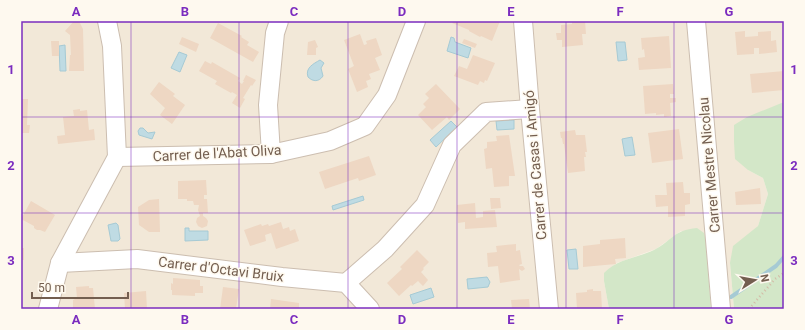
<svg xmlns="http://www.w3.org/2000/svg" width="805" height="330" viewBox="0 0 805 330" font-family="Roboto,sans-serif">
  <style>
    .residential { fill: #f2e8d8 }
    .green { fill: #d3e7c8 }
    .water { fill: #bfdbe3; stroke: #a6cad4 }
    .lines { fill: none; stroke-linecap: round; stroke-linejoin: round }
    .stream { stroke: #a6cad4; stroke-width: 4 }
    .building { fill: #eed7c3 }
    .minor-casing { stroke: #ccbeb0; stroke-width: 20 }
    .path { stroke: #d3baa6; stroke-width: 2.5; stroke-dasharray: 1 3; stroke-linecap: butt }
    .minor { stroke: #fff; stroke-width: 18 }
    .grid { fill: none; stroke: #7b2cbf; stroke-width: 1; stroke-opacity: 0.55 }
    .labels { text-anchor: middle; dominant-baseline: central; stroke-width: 3; stroke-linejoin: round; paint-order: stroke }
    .street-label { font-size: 14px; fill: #735e4f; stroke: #fef9ef }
    .neatline { fill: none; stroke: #7b2cbf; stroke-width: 1.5 }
    .grid-label { font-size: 13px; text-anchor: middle; font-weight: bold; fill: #7b2cbf }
  </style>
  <rect width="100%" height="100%" fill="#fbf5e9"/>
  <path class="residential" d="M21,21H780L784,25V102L777,106L748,170L763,178L768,194L758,226L730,263L734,309H711L707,249L681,231L656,249L617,263L604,274V281L609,309H21Z"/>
  <g class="green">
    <path d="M784,102V309H734L730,263L733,246L758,226L768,194L763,178L748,170L735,159L734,142V125L747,117Z"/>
    <path d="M697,228L704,233L706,241L711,309H609L604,281V273C617,259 637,258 654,250C672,241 673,230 697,228Z"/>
  </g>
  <g class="water">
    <path d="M451,37L454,38L455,42L471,48L468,58L447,51Z"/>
    <path d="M616,42H625L627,60L618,61Z"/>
    <path d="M65,45L66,71H60L59,46Z"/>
    <path d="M179,52L187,55L180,72L171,68Z"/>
    <path d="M320,60L324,63L321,68L323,76C319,82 313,82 308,77C305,68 313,64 320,60Z"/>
    <path d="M514,120V129L497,130L496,121Z"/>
    <path d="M451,121L457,127L436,147L430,140Z"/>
    <path d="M140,128H143L148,133L155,132L152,139L139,135L138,131Z"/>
    <path d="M632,137L635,155L625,156L622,139Z"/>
    <path d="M363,196L364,200L333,210L332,206Z"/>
    <path d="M116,223L118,225L120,239L118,241H111L108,225Z"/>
    <path d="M185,228H189V231H208V240L185,241Z"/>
    <path d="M576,249L578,269H569L567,250Z"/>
    <path d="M487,277L490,282L488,287L468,289L467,279Z"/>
    <path d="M431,288L434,297L413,304L410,295Z"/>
  </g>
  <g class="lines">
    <path class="stream" d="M731,297L776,266L784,257"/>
  </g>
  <g class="building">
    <path d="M74,21H79L83,29L84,71H69L70,55H71L70,35L65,31Z"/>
    <path d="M453,21H500L492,41L481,36L480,37L469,31V30L452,23Z"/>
    <path d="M572,21H585L586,34H582L583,45L562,47V40H557L556,33H561V25L572,24Z"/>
    <path d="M218,23L242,36L241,37L249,42L247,45L259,52L253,62L210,38Z"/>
    <path d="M745,31V37L758,36V32L771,31V41L776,40L777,52L759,54V48H754V54L737,55L735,32Z"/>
    <path d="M360,34L364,45L367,44L366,41L376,38L382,55L375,58L380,70L369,74L371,79L366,81L368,87L357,92L348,69L354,66L344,40Z"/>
    <path d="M669,36L671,68L639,70L638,58L645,57L644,49L642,50L641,38Z"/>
    <path d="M182,37L199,44L196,52L179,44Z"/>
    <path d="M464,39L477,44L475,48L462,43Z"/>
    <path d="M315,40L318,47L316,48V55H307L308,42Z"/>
    <path d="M51,41H59V56H52Z"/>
    <path d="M473,55L495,63L487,81L485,80L484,83L480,81L478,85L454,76L459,66L467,69Z"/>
    <path d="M205,61L211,64L212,62L240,78L238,81L242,84L244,81H243L246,75L256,80L252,86L251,85L243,98L245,99L240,108L232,103L237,95L232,92L231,93L215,84L217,81L199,71Z"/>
    <path d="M784,71V90L752,93L750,74Z"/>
    <path d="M159,82L175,94L173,96L185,105L172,124L160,115L165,108L150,94Z"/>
    <path d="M436,84L460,109L449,120L447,117L432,130L418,115L426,107L423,104L429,98L425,94Z"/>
    <path d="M673,84L674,94H670V98H676V102L670,103L671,116L664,117V114L656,115V113L645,114L643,86Z"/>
    <path d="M21,99H28L27,125H30L29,133H21Z"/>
    <path d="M80,109V111L87,110L89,130L94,129L95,140L58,144L57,136L65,135L63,117L74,116L73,110Z"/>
    <path d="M679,129L683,159L652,163L648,133Z"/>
    <path d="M575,130L576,135H585L587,152H585L586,157H584L585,171L568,173L564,144H563L562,138H561L560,132Z"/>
    <path d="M509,135L515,176H509V186L494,187L492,168L486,169L484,149L487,148V142L497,141L496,136Z"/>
    <path d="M369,156L376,175L359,181L358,178L325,189L319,172Z"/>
    <path d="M206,180L207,195H204V199H207L208,213H203V216L206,218L208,221L207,226L202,228L198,226L196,222L197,218L200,216L198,210L199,205H194L193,201H187V199H178V181Z"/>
    <path d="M683,182L684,193H690V204L685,205V216L668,217V206L656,207L655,195H667L666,183Z"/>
    <path d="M760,188L761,204L736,205L735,192Z"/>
    <path d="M490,198H500L501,208L491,209Z"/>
    <path d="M159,199L160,232H149L139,225L138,207L149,200Z"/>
    <path d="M31,201L55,215L45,232L40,230H37L34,228V226L21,219Z"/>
    <path d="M475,203L476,218L483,217V211L495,210L497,227L465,229V222L458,223L457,205Z"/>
    <path d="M281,222L283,229L289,227L290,231L295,229L299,241L276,249L271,233L265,235L266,241L250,246L244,230L261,224L262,226L268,224L269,226Z"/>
    <path d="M625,238L626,258L615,259L616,264L583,267V246L600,244V240Z"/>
    <path d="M516,244V251L520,250L522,264L519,265L520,266H523L525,269L522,271L519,269L520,280L500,283L498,266L488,267L487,253L497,252L496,246Z"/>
    <rect x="21" y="248" width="3" height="12"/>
    <path d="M417,250L429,262L423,268L424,269L421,272L428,280L423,286L418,281L412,286L411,285L399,296L387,283L402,269L400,267Z"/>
    <path d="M173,278L200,280V286H203V293H195V296L172,295V290H171V283L173,284Z"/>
    <path d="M89,286V288H93L95,309H73V300L77,298L76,287Z"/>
    <path d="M223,287L239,289L236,309H220Z"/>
    <path d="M593,289V291H601L602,309H577L576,293L587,292V290Z"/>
    <path d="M146,291L147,309H125L124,293Z"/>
    <path d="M271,299L299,303V309H270Z"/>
    <path d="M529,299L530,309H512L511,300Z"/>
  </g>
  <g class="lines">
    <defs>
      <g id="minor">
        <path d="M523,21L530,109L549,309"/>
        <path d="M696,21L721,309"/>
        <path d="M271,154L268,105L275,33L279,21"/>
        <path d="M117,157L271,154L330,141L365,126L387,95L416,21"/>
        <path d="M60,263L137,259L282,277L346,283L370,309"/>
        <path d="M346,283L385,249L425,205L452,145L486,112L530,109"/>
        <path d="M48,309L60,263L117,157L112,46L107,21"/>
      </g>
    </defs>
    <use href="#minor" class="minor-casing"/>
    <path class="path" d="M749,309L775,279L784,273"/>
    <use href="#minor" class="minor"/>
  </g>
  <path class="grid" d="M131,21V309M239,21V309M348,21V309M457,21V309M566,21V309M674,21V309M21,117H784M21,213H784"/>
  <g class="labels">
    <g class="street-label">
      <text transform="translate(217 153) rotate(-3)">Carrer de l'Abat Oliva</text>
      <text transform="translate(535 165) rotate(-95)">Carrer de Casas i Amigó</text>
      <text transform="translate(709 165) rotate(-95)">Carrer Mestre Nicolau</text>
      <text transform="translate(221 269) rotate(7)">Carrer d'Octavi Bruix</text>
    </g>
  </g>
  <rect width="805" height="330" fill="none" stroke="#fef9ef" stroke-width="44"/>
  <g transform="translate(755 280) rotate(79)" stroke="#fef9ef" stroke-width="3" paint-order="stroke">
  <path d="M0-3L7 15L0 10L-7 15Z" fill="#735e4f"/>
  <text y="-6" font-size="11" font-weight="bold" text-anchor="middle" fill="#735e4f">N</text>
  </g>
  <path d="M32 292v6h96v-6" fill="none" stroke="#735e4f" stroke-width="2"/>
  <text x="38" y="292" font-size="12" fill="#735e4f" stroke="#fef9ef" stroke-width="3" paint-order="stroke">50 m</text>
  <rect x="22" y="22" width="761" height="286" class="neatline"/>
  <g class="grid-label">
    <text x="76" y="16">A</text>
    <text x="185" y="16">B</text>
    <text x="294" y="16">C</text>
    <text x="402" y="16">D</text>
    <text x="511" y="16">E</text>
    <text x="620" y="16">F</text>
    <text x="729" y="16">G</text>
    <text x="11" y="74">1</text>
    <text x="794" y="74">1</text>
    <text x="11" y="170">2</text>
    <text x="794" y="170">2</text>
    <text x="11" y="265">3</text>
    <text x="794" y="265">3</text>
    <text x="76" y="324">A</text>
    <text x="185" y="324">B</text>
    <text x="294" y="324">C</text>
    <text x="402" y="324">D</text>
    <text x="511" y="324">E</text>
    <text x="620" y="324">F</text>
    <text x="729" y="324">G</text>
  </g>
</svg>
